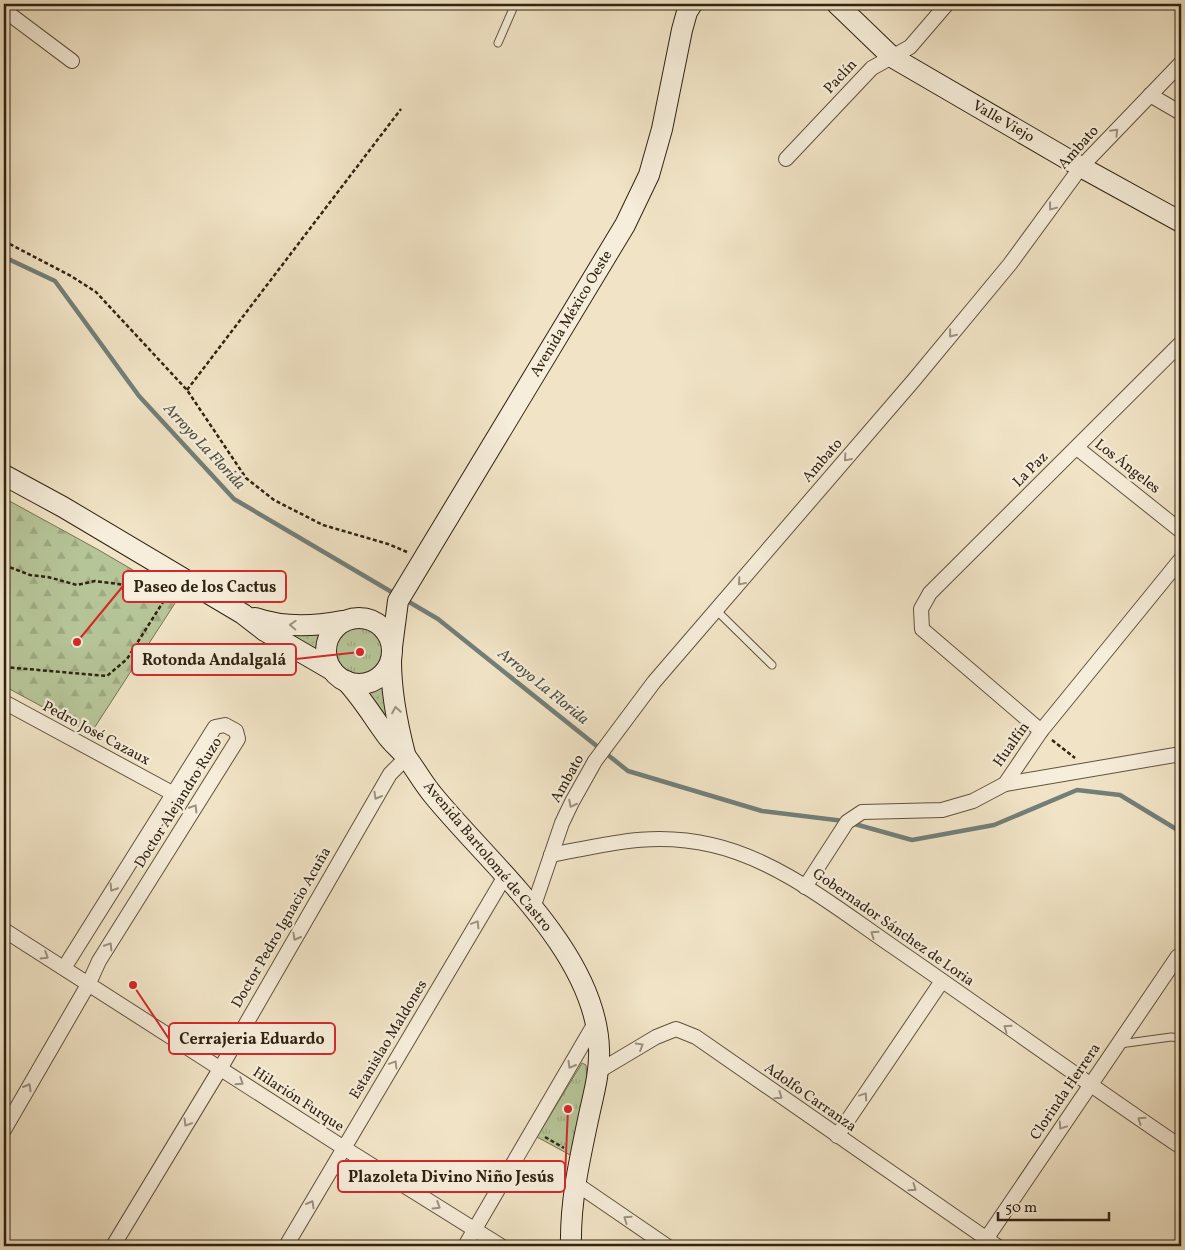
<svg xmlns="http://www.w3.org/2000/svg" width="1185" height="1250" viewBox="0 0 1185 1250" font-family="Vollkorn,serif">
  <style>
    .grass { fill: url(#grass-dots); stroke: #737455 }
    .forest { fill: url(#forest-firs); stroke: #737455 }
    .park { fill: url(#park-tufts); stroke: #737455 }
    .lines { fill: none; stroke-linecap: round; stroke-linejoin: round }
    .stream { stroke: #727f79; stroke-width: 4.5 }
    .lane-casing { stroke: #60533f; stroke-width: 9 }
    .street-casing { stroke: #60533f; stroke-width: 16 }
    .secondary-casing { stroke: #302312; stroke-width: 22 }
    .path { stroke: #302312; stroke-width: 2.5; stroke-dasharray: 4 2.5; stroke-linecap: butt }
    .lane { stroke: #f6edda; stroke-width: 7 }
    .street { stroke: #f6edda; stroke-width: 14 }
    .secondary { stroke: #f6edda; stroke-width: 20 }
    .oneway { stroke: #9d9280 }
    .labels { text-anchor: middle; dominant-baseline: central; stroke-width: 4.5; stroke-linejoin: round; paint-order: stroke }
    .street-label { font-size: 15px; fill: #302312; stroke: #f6edda }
    .water-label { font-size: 16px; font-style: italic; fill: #515145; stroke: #f6edda }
    .leader { fill: none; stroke: #d62828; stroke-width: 2 }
    .callout-dot { fill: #d62828; stroke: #f6edda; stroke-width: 2 }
    .callout { fill: #f6edda; stroke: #d62828; stroke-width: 2 }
    .callout-label { font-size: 16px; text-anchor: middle; font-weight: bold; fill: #302312 }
  </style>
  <defs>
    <pattern id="grass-dots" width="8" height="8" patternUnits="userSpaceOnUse" patternTransform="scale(1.25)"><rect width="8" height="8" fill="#b6c598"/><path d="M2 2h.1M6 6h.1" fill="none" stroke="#9da982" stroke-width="1.8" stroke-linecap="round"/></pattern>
    <pattern id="forest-firs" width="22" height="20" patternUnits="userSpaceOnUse" patternTransform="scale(1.25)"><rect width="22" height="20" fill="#b6c598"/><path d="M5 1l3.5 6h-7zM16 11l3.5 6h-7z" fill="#9da982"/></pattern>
    <pattern id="park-tufts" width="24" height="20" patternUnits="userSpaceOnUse" patternTransform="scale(1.25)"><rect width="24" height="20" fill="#b6c598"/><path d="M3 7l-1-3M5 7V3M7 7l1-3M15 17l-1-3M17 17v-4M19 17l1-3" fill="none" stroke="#9da982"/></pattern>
  </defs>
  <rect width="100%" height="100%" fill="#f1e4c6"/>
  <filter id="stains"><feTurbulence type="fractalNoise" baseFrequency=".004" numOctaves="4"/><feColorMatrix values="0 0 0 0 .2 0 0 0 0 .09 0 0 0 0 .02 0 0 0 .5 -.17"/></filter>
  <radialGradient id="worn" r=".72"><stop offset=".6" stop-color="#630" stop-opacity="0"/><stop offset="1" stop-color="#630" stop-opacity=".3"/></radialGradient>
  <g class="grass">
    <path d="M285,634H321L315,651Z"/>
    <path d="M384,686L393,732L364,693Z"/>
  </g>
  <path class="forest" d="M4,498L97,549L179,597L91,733L4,686Z"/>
  <g class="park">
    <circle cx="360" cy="651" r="25"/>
    <path d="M582,1063L586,1065L587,1080L572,1156L537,1137Z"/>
  </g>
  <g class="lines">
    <g class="stream">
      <path d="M4,257L55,281L139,396L234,499L395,594"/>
      <path d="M404,599L438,619L628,771L762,811L844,821"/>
      <path d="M851,823L912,840L994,825L1077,790L1120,795L1181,832"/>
    </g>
    <defs>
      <g id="lane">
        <path d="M498,43L515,4"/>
        <path d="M716,610L772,665"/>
        <path d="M1120,1044L1171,1037L1181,1038"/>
      </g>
      <g id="street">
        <path d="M4,10L72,61"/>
        <path d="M1150,95L1181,113"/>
        <path d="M786,159L872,68L910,47L947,4"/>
        <path d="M1077,448L1181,531"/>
        <path d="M4,702L172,793"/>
        <path d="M1041,731L922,629L921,609L930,593L1181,343"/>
        <path d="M1005,784L1181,754"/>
        <path d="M551,855C608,844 653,831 712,845C779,860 839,910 895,948C991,1014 1085,1082 1181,1147"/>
        <path d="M805,887L847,822L862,812L942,810L973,801L1005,784L1041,731L1181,559"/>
        <path d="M533,908L562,823L572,802L595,761L654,682L914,380L1010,264L1081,167L1181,63"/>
        <path d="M4,930L344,1148L501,1246"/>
        <path d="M599,1071L656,1037L676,1029L696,1037L997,1246"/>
        <path d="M4,1130L89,983L99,961L238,739L236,731L225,725L215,727L64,968"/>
        <path d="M837,1136L942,981"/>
        <path d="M575,1183L667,1246"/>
        <path d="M982,1245L1178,956"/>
        <path d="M113,1246L220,1069L390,774L406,758"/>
        <path d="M286,1246L505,876"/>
        <path d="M465,1246L595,1023"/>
      </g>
      <g id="secondary">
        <path d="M837,4L892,57L1081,167L1181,222"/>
        <path d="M4,475L63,507L243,614L265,631L332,670"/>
        <circle cx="359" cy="651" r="33"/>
        <path d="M255,618C284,628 312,627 342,621"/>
        <path d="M392,647L398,601L625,225L649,175L662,129L682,30L687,12L692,4"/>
        <path d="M391,660C391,691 397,723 405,754"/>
        <path d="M346,681C362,698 373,717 387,736C393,744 401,750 407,758C416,770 423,783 433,795C491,866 596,952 599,1049C600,1073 593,1096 588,1120C579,1162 570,1203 571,1246"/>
      </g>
    </defs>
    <use href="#lane" class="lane-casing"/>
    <use href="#street" class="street-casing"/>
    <use href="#secondary" class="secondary-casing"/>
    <g class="path">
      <path d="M4,241L71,276L96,292L187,390L246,478L274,500L323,525L388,544L407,552"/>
      <path d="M187,390L401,109"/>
      <path d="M4,565L30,575L48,577L77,585L95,581L133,586L147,577"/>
      <path d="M4,667L107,676L127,659L170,591"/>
      <path d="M1052,740L1075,758"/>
      <path d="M545,1137L564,1148"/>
    </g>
    <use href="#lane" class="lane"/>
    <use href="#street" class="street"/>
    <use href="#secondary" class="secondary"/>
  </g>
  <defs><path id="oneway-chevron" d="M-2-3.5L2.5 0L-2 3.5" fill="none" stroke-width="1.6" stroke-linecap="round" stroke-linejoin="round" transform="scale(1.25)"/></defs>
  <g class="oneway">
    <use href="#oneway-chevron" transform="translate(1115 132) rotate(-46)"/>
    <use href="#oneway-chevron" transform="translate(1052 207) rotate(127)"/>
    <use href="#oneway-chevron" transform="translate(952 334) rotate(129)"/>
    <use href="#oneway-chevron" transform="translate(847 458) rotate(131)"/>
    <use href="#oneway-chevron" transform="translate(741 582) rotate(131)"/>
    <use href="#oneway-chevron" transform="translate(293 625) rotate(-177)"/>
    <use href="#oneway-chevron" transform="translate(396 710) rotate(-99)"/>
    <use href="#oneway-chevron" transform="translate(377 796) rotate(120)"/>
    <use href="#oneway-chevron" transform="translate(572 804) rotate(117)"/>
    <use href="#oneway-chevron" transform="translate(194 808) rotate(-58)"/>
    <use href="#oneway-chevron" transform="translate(113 888) rotate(122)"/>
    <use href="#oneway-chevron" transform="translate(476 924) rotate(-59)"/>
    <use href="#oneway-chevron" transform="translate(874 934) rotate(-146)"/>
    <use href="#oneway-chevron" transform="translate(296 937) rotate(120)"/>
    <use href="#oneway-chevron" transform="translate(109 946) rotate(-58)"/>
    <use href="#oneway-chevron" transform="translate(45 956) rotate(32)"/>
    <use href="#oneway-chevron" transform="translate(1007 1028) rotate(-145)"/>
    <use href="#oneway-chevron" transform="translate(640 1046) rotate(-31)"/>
    <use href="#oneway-chevron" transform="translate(394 1064) rotate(-59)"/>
    <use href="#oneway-chevron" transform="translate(571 1065) rotate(120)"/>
    <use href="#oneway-chevron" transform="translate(240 1082) rotate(33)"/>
    <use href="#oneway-chevron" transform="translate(28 1087) rotate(-60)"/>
    <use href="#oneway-chevron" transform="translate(779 1096) rotate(35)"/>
    <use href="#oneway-chevron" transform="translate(864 1096) rotate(-56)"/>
    <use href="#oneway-chevron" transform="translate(1141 1120) rotate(-146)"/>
    <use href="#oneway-chevron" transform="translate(187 1123) rotate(121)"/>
    <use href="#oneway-chevron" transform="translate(1062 1126) rotate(124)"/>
    <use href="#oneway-chevron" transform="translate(913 1188) rotate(35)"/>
    <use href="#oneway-chevron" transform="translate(311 1204) rotate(-60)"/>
    <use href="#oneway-chevron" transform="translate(437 1206) rotate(32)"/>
    <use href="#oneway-chevron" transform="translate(627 1219) rotate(-145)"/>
  </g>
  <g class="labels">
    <g class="street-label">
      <text transform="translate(841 77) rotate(-47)">Paclín</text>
      <text transform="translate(1003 122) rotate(30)">Valle Viejo</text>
      <text transform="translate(1079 148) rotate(-48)">Ambato</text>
      <text transform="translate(572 314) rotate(-59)">Avenida México Oeste</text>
      <text transform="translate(823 461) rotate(-49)">Ambato</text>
      <text transform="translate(1127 467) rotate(38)">Los Ángeles</text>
      <text transform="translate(1031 470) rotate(-45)">La Paz</text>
      <text transform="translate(96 734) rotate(28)">Pedro José Cazaux</text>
      <text transform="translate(1012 745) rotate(-55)">Hualfín</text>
      <text transform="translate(568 779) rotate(-61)">Ambato</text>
      <text transform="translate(179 803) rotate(-58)">Doctor Alejandro Ruzo</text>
      <text transform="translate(487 857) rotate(50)">Avenida Bartolomé de Castro</text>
      <text transform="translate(282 928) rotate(-60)">Doctor Pedro Ignacio Acuña</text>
      <text transform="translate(893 928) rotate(35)">Gobernador Sánchez de Loria</text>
      <text transform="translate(389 1040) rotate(-59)">Estanislao Maldones</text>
      <text transform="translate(1066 1092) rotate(-56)">Clorinda Herrera</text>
      <text transform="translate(810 1098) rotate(35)">Adolfo Carranza</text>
      <text transform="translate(298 1100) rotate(33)">Hilarión Furque</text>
    </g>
    <g class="water-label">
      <text transform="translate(204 447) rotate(47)">Arroyo La Florida</text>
      <text transform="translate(543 687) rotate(39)">Arroyo La Florida</text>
    </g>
  </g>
  <path class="leader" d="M77 642L123 586M360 652L296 659M133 985L169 1039M568 1109L565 1177"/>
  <g class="callout-dot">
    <circle cx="77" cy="642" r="5"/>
    <circle cx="360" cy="652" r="5"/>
    <circle cx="133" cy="985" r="5"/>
    <circle cx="568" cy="1109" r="5"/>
  </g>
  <g class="callout">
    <rect x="123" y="571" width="163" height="31" rx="5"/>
    <rect x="132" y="644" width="164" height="31" rx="5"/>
    <rect x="169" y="1023" width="166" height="31" rx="5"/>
    <rect x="338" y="1161" width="227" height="31" rx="5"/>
  </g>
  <g class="callout-label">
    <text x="205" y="592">Paseo de los Cactus</text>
    <text x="214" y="665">Rotonda Andalgalá</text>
    <text x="252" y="1044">Cerrajeria Eduardo</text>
    <text x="451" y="1182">Plazoleta Divino Niño Jesús</text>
  </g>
  <rect width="1185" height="1250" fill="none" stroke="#f1e4c6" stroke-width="20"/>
  <rect x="5" y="5" width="1175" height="1240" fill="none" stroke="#302312" stroke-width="2.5"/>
  <rect x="10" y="10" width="1165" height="1230" fill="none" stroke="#302312"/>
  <path d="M998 1212v8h111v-8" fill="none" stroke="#302312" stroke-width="2.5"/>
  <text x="1005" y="1212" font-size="15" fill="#302312" stroke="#f6edda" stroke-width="4" paint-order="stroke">50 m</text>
  <rect width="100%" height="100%" filter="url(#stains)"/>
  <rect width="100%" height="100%" fill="url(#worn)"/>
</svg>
